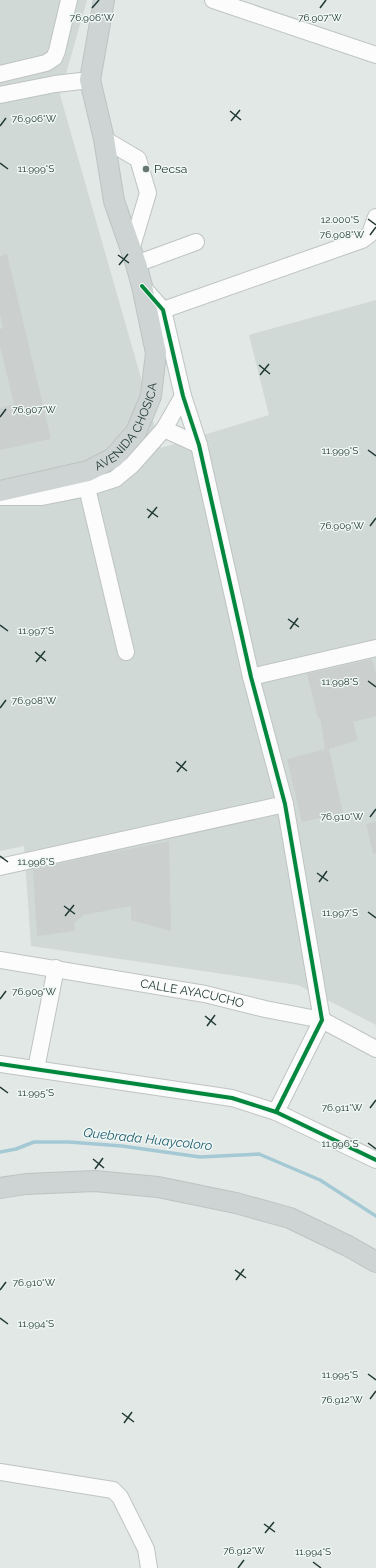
<svg xmlns="http://www.w3.org/2000/svg" width="376" height="1568" viewBox="0 0 376 1568" font-family="Raleway,sans-serif">
  <style>
    .built { fill: #d0d9d6 }
    .lines { fill: none; stroke-linecap: round; stroke-linejoin: round }
    .stream { stroke: #a4c9d4; stroke-width: 3.5 }
    .building { fill: #cbd0ce }
    .minor-casing { stroke: #bfc4c2; stroke-width: 18 }
    .major-casing { stroke: #bcc4c2; stroke-width: 22 }
    .minor { stroke: #fbfcfb; stroke-width: 16 }
    .major { stroke: #cdd4d3; stroke-width: 20 }
    .cycleway-casing { stroke: #f0f7f4; stroke-width: 6 }
    .cycleway { stroke: #00873e; stroke-width: 4 }
    .ticks { fill: none; stroke: #213935; stroke-width: 1.5 }
    .poi-dot { fill: #657673; stroke: #f0f7f4; stroke-width: 1.5 }
    .labels { text-anchor: middle; dominant-baseline: central; stroke-width: 3; stroke-linejoin: round; paint-order: stroke }
    .poi-label { font-size: 12px; fill: #213935; stroke: #f0f7f4; text-anchor: start }
    .street-label { font-size: 12px; fill: #213935; stroke: #f0f7f4 }
    .water-label { font-size: 13px; font-style: italic; fill: #1f5c72; stroke: #f0f7f4 }
    .ticks-label { font-size: 10px; text-anchor: middle; fill: #213935; stroke: #f0f7f4; stroke-width: 3; stroke-linejoin: round; paint-order: stroke }
  </style>
  <rect width="100%" height="100%" fill="#e2e8e5"/>
  <path class="built" d="M0,0H87L60,95L161,448L269,415L249,335L376,300V1025L298,985L31,946L24,846L0,851Z"/>
  <g class="lines">
    <path class="stream" d="M0,1152L16,1149L34,1142H69L122,1146L200,1157L259,1154L320,1180L376,1216"/>
  </g>
  <g class="building">
    <path d="M7,254L51,439L0,450V408L14,404L0,346V329L3,328L0,314V256Z"/>
    <path d="M372,659L376,673V716L353,722L358,740L329,749L343,813L302,822L287,759L325,749L320,717L318,718L307,674Z"/>
    <path d="M376,822V853H373L366,824Z"/>
    <path d="M169,841L171,931L131,920V906L84,915L74,923L75,931L37,936L33,870L88,857Z"/>
  </g>
  <g class="lines">
    <defs>
      <g id="minor">
        <path d="M213,0L376,55"/>
        <path d="M0,74L46,63L54,58L57,51L69,0"/>
        <path d="M0,95L55,84L90,80"/>
        <path d="M104,139L138,159L148,193L131,250"/>
        <path d="M136,264L196,242"/>
        <path d="M142,286L163,310L183,396L199,445L251,677L285,804L322,1020L276,1112"/>
        <path d="M163,310L362,240L370,234L376,217"/>
        <path d="M164,429L199,445"/>
        <path d="M87,488L126,652"/>
        <path d="M0,497H42L87,488L115,479L132,465L164,429L183,396"/>
        <path d="M251,677L376,648"/>
        <path d="M0,867L285,804"/>
        <path id="s1" d="M0,960L205,994L265,1009L322,1020L376,1049"/>
        <path d="M0,1064L232,1098L276,1112L376,1160"/>
        <path d="M36,1069L56,968"/>
        <path d="M0,1472L113,1490L120,1497L146,1549L149,1568"/>
      </g>
      <g id="major">
        <path id="s2" d="M0,491L88,471L113,458L136,432L151,396L156,353L142,286L136,264L114,201L104,139L90,80L104,0"/>
        <path d="M0,1188L26,1184L95,1181L158,1187L236,1203L290,1218L348,1246L376,1262"/>
      </g>
    </defs>
    <use href="#minor" class="minor-casing"/>
    <use href="#major" class="major-casing"/>
    <use href="#minor" class="minor"/>
    <use href="#major" class="major"/>
    <defs>
      <g id="cycleway">
        <path d="M142,286L163,310L183,396L199,445L251,677L285,804L322,1020L276,1112"/>
        <path d="M0,1064L232,1098L276,1112L376,1160"/>
      </g>
    </defs>
    <use href="#cycleway" class="cycleway-casing"/>
    <use href="#cycleway" class="cycleway"/>
  </g>
  <path class="ticks" d="M92,8L99,0M320,8L326,0M230,111L241,120M231,121L240,110M0,126L6,118M0,163L8,169M368,219L376,225M370,235L376,227M118,255L129,263M119,265L128,254M259,365L270,374M260,375L269,364M0,417L6,409M368,450L376,456M147,509L158,517M148,518L157,507M370,526L376,518M288,619L299,627M0,625L8,631M290,629L298,618M35,652L46,661M36,662L45,651M368,681L376,687M0,708L6,700M176,762L187,771M177,772L186,761M370,817L376,809M0,856L8,862M317,873L328,881M319,882L327,871M64,906L75,914M368,912L376,918M65,916L74,905M0,999L6,991M205,1016L216,1025M207,1026L215,1015M0,1087L8,1093M370,1108L376,1100M368,1143L376,1149M93,1159L104,1168M95,1169L103,1158M235,1270L246,1278M236,1280L244,1269M0,1290L6,1282M0,1318L8,1324M368,1374L376,1380M370,1399L376,1391M122,1413L134,1422M124,1423L132,1412M264,1524L275,1532M265,1533L274,1522M313,1562L321,1568M238,1568L244,1560"/>
  <circle class="poi-dot" cx="146" cy="169" r="4"/>
  <g class="labels">
    <g class="poi-label">
      <text x="154" y="169">Pecsa</text>
    </g>
    <g class="street-label">
      <text stroke="none"><textPath href="#s2" startOffset="152">AVENIDA CHOSICA</textPath></text>
      <text stroke="none"><textPath href="#s1" startOffset="195">CALLE AYACUCHO</textPath></text>
    </g>
    <g class="water-label">
      <text transform="translate(148 1139) rotate(6)">Quebrada Huaycoloro</text>
    </g>
  </g>
  <g class="ticks-label">
    <text x="92" y="21">76.906°W</text>
    <text x="320" y="21">76.907°W</text>
    <text x="34" y="122">76.906°W</text>
    <text x="36" y="172">11.999°S</text>
    <text x="340" y="223">12.000°S</text>
    <text x="342" y="238">76.908°W</text>
    <text x="34" y="413">76.907°W</text>
    <text x="340" y="454">11.999°S</text>
    <text x="342" y="529">76.909°W</text>
    <text x="36" y="634">11.997°S</text>
    <text x="340" y="685">11.998°S</text>
    <text x="34" y="704">76.908°W</text>
    <text x="342" y="820">76.910°W</text>
    <text x="36" y="865">11.996°S</text>
    <text x="340" y="916">11.997°S</text>
    <text x="34" y="995">76.909°W</text>
    <text x="36" y="1096">11.995°S</text>
    <text x="342" y="1111">76.911°W</text>
    <text x="340" y="1147">11.996°S</text>
    <text x="34" y="1286">76.910°W</text>
    <text x="36" y="1327">11.994°S</text>
    <text x="340" y="1378">11.995°S</text>
    <text x="342" y="1403">76.912°W</text>
    <text x="244" y="1554">76.912°W</text>
    <text x="313" y="1555">11.994°S</text>
  </g>
</svg>
